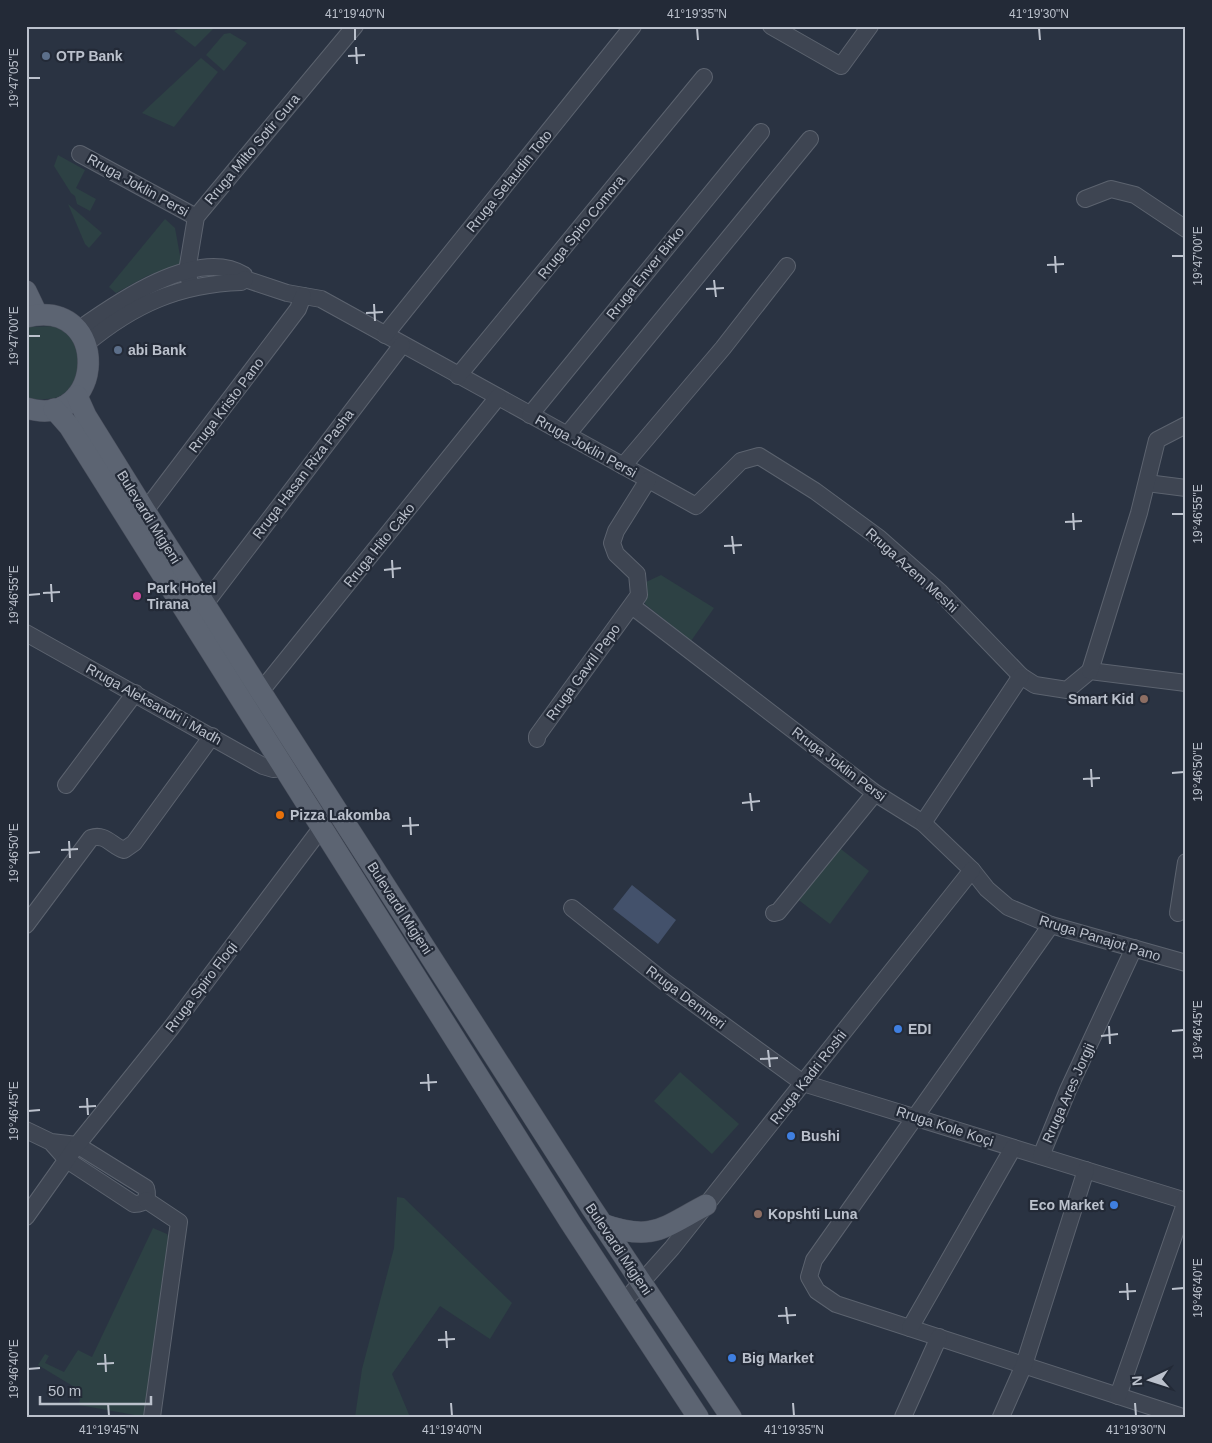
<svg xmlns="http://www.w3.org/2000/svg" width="1212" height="1443" viewBox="0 0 1212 1443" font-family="Helvetica,sans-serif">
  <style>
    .green { fill: #2d4144 }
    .water { fill: #43516b }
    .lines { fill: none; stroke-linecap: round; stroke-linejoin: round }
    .minor-casing { stroke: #5c636f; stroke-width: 18 }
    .major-casing { stroke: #484e5b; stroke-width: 22 }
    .minor { stroke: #3e4552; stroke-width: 16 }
    .major { stroke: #5c6472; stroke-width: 21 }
    .ticks { fill: none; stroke: #bbc1cc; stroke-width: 2 }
    .service-dot { fill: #5c6f8a; stroke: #232a37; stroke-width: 2 }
    .hotel-dot { fill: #d1479c; stroke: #232a37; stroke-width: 2 }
    .education-dot { fill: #8d6e63; stroke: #232a37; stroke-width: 2 }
    .food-dot { fill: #e8710a; stroke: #232a37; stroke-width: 2 }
    .shop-dot { fill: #3f7fe0; stroke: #232a37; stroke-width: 2 }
    .labels { text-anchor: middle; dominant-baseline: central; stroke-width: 4.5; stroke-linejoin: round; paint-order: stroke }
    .poi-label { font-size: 14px; font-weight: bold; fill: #bbc1cc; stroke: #232a37; text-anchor: start }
    .street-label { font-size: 14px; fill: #bbc1cc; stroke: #232a37 }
    .neatline { fill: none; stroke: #bbc1cc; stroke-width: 2 }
    .ticks-label { font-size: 12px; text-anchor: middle; fill: #bbc1cc }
  </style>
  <rect width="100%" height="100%" fill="#2a3342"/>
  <g class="green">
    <path d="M185,26H216L195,47L174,31Z"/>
    <path d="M230,33L247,43L224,71L206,55L224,34Z"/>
    <path d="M201,58L218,72L174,127L142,113Z"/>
    <path d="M58,155L85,170L76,188L96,199L90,211L77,204L75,196L71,193L54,166Z"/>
    <path d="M68,204L102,233L89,248L85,244Z"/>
    <path d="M165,219L175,228L181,261L179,264L147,276L116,293L109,287Z"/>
    <path d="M58,326L78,344L81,371C71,386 66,399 46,399C39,400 33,400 26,397V327Z"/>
    <path d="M661,575L714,608L691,641L645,604L646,582Z"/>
    <path d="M837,846L869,871L830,924L796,898Z"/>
    <path d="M680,1072L739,1124L712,1154L654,1101Z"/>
    <path d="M397,1197L404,1198L512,1303L490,1339L440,1306L392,1374L410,1417H355L362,1369L394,1248Z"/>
    <path d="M153,1228L167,1234L173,1246L146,1417L79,1405L81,1391L38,1365L45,1354L49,1356L45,1363L64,1372L78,1350L92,1357Z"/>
  </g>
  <path class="water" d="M632,885L676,920L658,944L613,909Z"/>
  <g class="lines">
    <defs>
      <g id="minor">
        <path d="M771,26L841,66L870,26"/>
        <path d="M80,154L196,217"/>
        <path d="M1085,199L1111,189L1135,195L1186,229"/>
        <path d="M191,287L187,271L196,217L355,26"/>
        <path d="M78,330C116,303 197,246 244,275L245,279L287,293L321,299L696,506L741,461L759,456L815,491L879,538L940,592L1021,676L1035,685L1067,690L1090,671L1186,683"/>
        <path d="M385,335L633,26"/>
        <path d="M86,344C134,304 180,284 241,282L245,279"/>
        <path d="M458,376L704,77"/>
        <path d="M530,415L761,132"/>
        <path d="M567,435L810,139"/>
        <path d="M623,466L723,348L787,266"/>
        <path d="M1147,483L1186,488"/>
        <path d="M145,511L298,309L303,296"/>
        <path d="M205,604L402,345"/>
        <path d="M632,606L875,793L923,823L972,870L987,889L1008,907L1051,925L1186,963"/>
        <path d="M26,633L263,766L273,769L285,768"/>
        <path d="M1090,671L1139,513L1157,440L1186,425"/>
        <path d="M261,691L498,397"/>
        <path d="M537,739V736L639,595L637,574L616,554L612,543L616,531L648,480"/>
        <path d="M66,785L135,693"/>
        <path d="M923,823L1021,676"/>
        <path d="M572,908L666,983L803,1083L1186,1201"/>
        <path d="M774,913L778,912L875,793"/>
        <path d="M1178,913L1186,862"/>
        <path d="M26,925L91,838C105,833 112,846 124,850L134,843L212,736"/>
        <path d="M1051,925L814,1260L809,1277L817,1291L836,1304L1183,1417"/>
        <path d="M26,1130L51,1142L77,1145L146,1188C149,1198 145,1204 134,1204L67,1160L51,1142"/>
        <path d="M1041,1156L1068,1090L1134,948"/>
        <path d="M146,1200L179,1222L152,1417"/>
        <path d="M26,1217L77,1145L171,1028L322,827"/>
        <path d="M623,1303L672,1248L972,870"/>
        <path d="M910,1328L1013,1148"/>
        <path d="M1118,1396L1186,1201"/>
        <path d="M903,1417L939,1337"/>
        <path d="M1001,1417L1024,1365L1086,1170"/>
      </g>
      <g id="major">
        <path d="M26,291L37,314"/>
        <path d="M26,317C112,296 106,432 26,408"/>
        <path d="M77,396L86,416L145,511L591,1207L731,1417"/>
        <path d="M54,409L69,426L570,1222L698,1417"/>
        <path d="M602,1224C653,1242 662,1228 706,1205"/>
      </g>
    </defs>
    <use href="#minor" class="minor-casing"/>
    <use href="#major" class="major-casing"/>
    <use href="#minor" class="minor"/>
    <use href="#major" class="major"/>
  </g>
  <path class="ticks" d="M355,28V40M697,28L698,40M1039,28L1040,40M356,47L357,64M348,56L365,55M28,78H40M1055,256L1056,273M1172,256H1184M1047,265L1064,264M714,280L716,297M706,289L724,288M374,304L375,321M366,313L383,312M28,336H40M1073,513L1074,530M1172,514H1184M1065,522L1082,521M732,536L734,554M724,546L742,545M392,560L393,578M384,570L401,568M51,584L52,602M43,593L60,592M28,595L40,594M1091,769L1092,787M1172,773L1184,772M1083,779L1100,778M750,793L752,811M742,803L760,801M410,817L411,835M402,826L419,825M69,841L70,858M61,850L78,849M28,853L40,852M1109,1026L1110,1044M1172,1031L1184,1030M1101,1036L1118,1034M768,1050L770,1067M760,1059L778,1058M428,1074L429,1091M420,1083L437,1082M87,1098L88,1115M79,1107L96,1106M28,1111L40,1110M1127,1283L1128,1300M1172,1289L1184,1288M1119,1292L1136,1291M786,1307L788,1324M778,1316L796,1315M446,1331L447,1348M438,1340L455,1339M105,1354L106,1372M97,1364L114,1363M28,1369L40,1368M108,1403L109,1416M451,1403L452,1416M793,1403L794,1416M1135,1403L1136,1416"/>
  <g class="service-dot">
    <circle cx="46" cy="56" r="5"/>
    <circle cx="118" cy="350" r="5"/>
  </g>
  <circle class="hotel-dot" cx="137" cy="596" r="5"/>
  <g class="education-dot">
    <circle cx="1144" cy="699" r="5"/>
    <circle cx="758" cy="1214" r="5"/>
  </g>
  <circle class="food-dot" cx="280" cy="815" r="5"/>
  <g class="shop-dot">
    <circle cx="898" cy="1029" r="5"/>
    <circle cx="791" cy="1136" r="5"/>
    <circle cx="1114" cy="1205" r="5"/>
    <circle cx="732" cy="1358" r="5"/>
  </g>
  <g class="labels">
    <g class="poi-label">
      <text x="56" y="56">OTP Bank</text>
      <text x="128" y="350">abi Bank</text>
      <text x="147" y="588">Park Hotel<tspan x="147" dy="16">Tirana</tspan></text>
      <text x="1134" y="699" text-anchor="end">Smart Kid</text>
      <text x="290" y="815">Pizza Lakomba</text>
      <text x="908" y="1029">EDI</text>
      <text x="801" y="1136">Bushi</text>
      <text x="1104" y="1205" text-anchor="end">Eco Market</text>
      <text x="768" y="1214">Kopshti Luna</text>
      <text x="742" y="1358">Big Market</text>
    </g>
    <g class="street-label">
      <text transform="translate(252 149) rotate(-50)">Rruga Milto Sotir Gura</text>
      <text transform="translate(509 181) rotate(-51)">Rruga Selaudin Toto</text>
      <text transform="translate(138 185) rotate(29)">Rruga Joklin Persi</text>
      <text transform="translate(581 227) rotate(-51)">Rruga Spiro Comora</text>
      <text transform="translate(645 273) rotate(-51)">Rruga Enver Birko</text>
      <text transform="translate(226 405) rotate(-53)">Rruga Kristo Pano</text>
      <text transform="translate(586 446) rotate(29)">Rruga Joklin Persi</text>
      <text transform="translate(303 474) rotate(-53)">Rruga Hasan Riza Pasha</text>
      <text transform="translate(149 517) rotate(58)">Bulevardi Migjeni</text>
      <text transform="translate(379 545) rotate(-51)">Rruga Hito Cako</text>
      <text transform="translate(912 570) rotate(42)">Rruga Azem Meshi</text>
      <text transform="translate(583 672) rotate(-54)">Rruga Gavril Pepo</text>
      <text transform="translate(154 704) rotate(29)">Rruga Aleksandri i Madh</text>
      <text transform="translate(839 764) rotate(37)">Rruga Joklin Persi</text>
      <text transform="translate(400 908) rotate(57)">Bulevardi Migjeni</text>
      <text transform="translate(1100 938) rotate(17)">Rruga Panajot Pano</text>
      <text transform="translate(201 987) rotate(-53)">Rruga Spiro Floqi</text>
      <text transform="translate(686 997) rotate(37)">Rruga Demneri</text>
      <text transform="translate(808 1077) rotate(-52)">Rruga Kadri Roshi</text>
      <text transform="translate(1068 1093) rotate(-66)">Rruga Ares Jorgji</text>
      <text transform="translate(945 1126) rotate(18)">Rruga Kole Koçi</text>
      <text transform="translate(619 1249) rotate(56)">Bulevardi Migjeni</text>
    </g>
  </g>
  <rect width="1212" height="1443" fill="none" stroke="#232a37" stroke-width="55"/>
  <g transform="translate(1150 1380) rotate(266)" stroke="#232a37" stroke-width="4" paint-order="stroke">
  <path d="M0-4L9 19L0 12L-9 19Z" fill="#bbc1cc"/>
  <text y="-8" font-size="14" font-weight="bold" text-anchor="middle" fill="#bbc1cc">N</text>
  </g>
  <path d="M40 1396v8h111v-8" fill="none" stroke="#bbc1cc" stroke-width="2.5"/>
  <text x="48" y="1396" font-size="15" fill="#bbc1cc" stroke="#232a37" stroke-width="4" paint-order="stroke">50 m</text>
  <rect x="28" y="28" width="1156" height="1388" class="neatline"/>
  <g class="ticks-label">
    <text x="355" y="18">41°19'40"N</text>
    <text x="697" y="18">41°19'35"N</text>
    <text x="1039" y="18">41°19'30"N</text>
    <text transform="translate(14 78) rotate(-90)" y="4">19°47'05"E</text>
    <text transform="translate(1198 256) rotate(-90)" y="4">19°47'00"E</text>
    <text transform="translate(14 336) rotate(-90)" y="4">19°47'00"E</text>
    <text transform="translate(1198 514) rotate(-90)" y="4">19°46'55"E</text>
    <text transform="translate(14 595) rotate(-90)" y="4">19°46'55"E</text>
    <text transform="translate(1198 772) rotate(-90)" y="4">19°46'50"E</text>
    <text transform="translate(14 853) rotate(-90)" y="4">19°46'50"E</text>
    <text transform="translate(1198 1030) rotate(-90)" y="4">19°46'45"E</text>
    <text transform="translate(14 1111) rotate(-90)" y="4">19°46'45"E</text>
    <text transform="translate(1198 1288) rotate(-90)" y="4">19°46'40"E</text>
    <text transform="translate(14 1369) rotate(-90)" y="4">19°46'40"E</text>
    <text x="109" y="1434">41°19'45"N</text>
    <text x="452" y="1434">41°19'40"N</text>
    <text x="794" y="1434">41°19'35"N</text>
    <text x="1136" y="1434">41°19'30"N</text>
  </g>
</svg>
